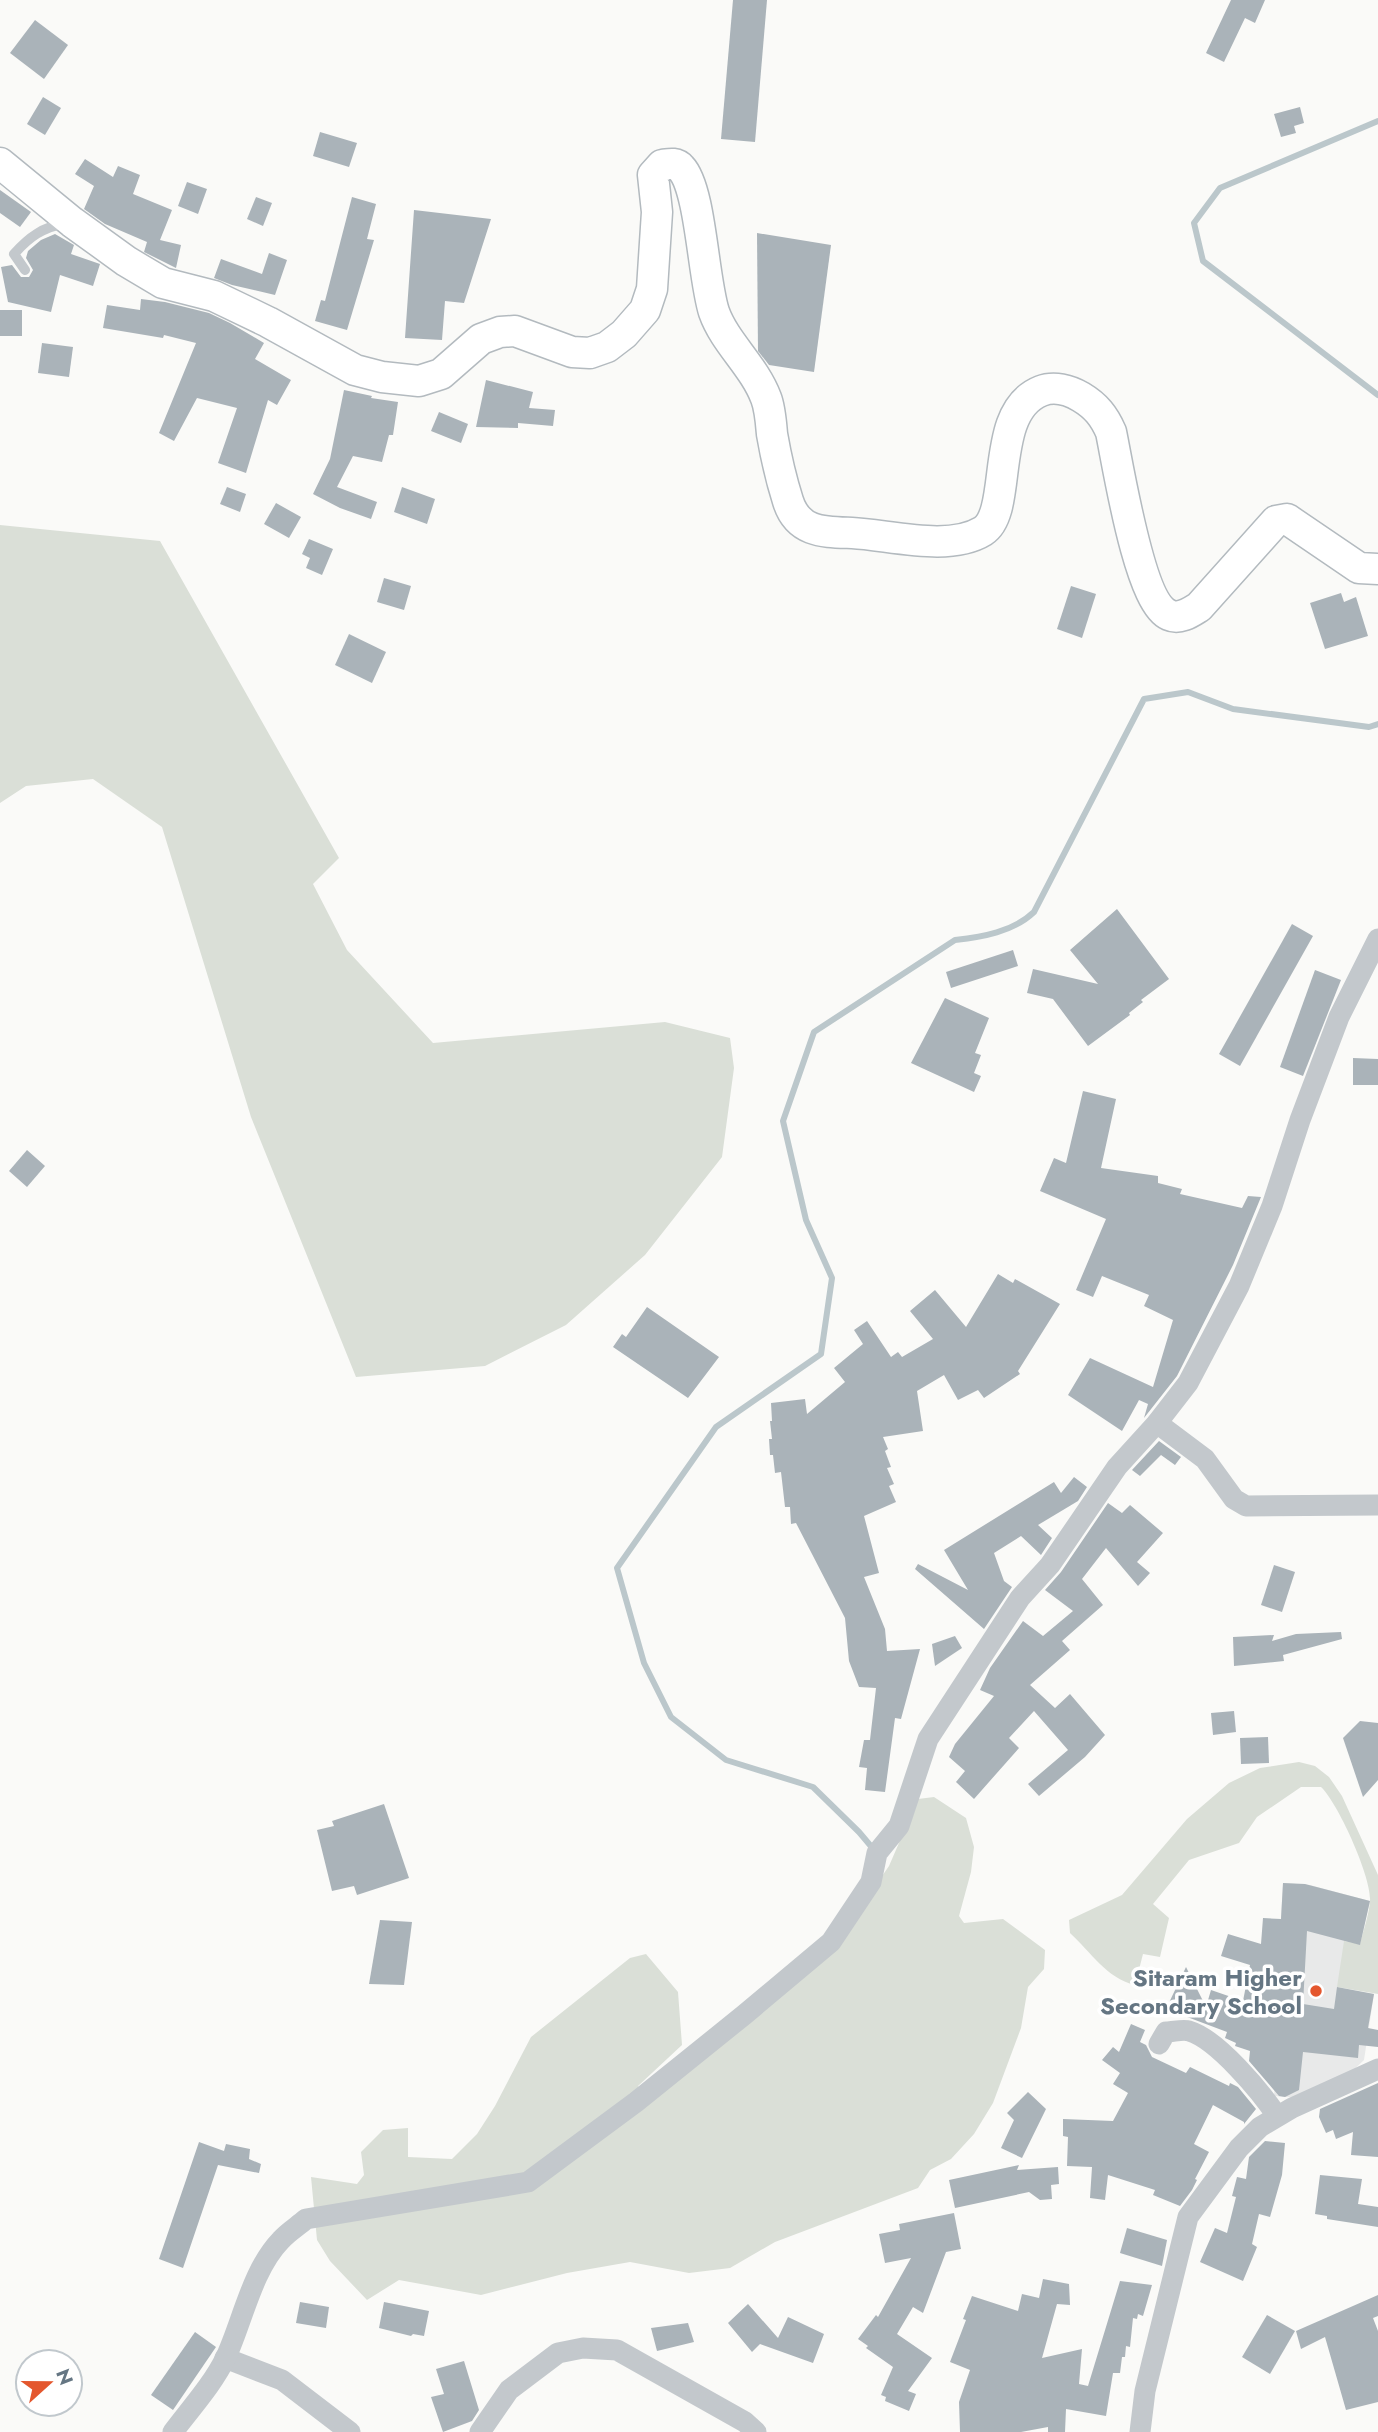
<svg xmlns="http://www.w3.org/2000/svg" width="1378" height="2432" viewBox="0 0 1378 2432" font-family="Jost,sans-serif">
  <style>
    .built { fill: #e8e9e9 }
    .green { fill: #dadfd7 }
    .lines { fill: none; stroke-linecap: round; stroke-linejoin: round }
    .stream { stroke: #bbc7cb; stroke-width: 6 }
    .building { fill: #aab3b9 }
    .secondary-casing { stroke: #b3babf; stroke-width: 33 }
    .lane { stroke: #c3c8cc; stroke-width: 10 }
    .street { stroke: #c3c8cc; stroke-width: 21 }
    .secondary { stroke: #fff; stroke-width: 30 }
    .poi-dot { fill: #e4572e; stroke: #fff; stroke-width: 2.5 }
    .labels { text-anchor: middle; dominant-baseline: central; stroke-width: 7; stroke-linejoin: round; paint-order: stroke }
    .poi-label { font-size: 24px; font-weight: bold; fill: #657683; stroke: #fff; text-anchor: end }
  </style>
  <rect width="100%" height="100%" fill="#fafaf8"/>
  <path class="built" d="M1283,1883L1310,1885L1370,1901L1360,1945L1345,1941L1338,1988L1374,1994L1364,2060L1347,2076L1299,2098L1274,2096L1282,2003L1276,2002Z"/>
  <g class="green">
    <path d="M0,525L160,541L339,858L313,884L347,950L433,1043L665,1022L730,1038L734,1068L722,1157L645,1255L566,1325L485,1366L356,1377L251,1117L162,827L93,779L26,786L0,803Z"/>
    <path d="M1299,1762L1315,1766L1329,1777L1342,1796L1378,1875V1994L1337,1987L1344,1941L1360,1944C1363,1931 1369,1915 1370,1901C1372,1878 1338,1803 1321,1787H1301L1257,1817L1239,1843L1189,1860L1153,1904L1169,1918L1160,1957L1143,1954L1135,1985C1106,1978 1091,1952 1070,1933L1069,1920L1122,1895L1187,1819L1229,1783L1260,1768Z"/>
    <path d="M934,1797L966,1818L974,1847L971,1872L959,1916L964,1923L1003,1919L1045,1950L1044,1969L1028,1987L1021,2028L993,2103L974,2134L951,2159L930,2170L918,2188L775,2242L730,2268L689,2273L630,2262L567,2273L481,2295L399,2280L367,2300L330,2261L317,2240L311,2177L357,2184L364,2175L361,2152L383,2130L408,2128V2157L452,2159L477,2134L495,2106L531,2037L630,1958L646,1954L678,1992L682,2045L638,2086L649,2101L827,1956L889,1866L918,1799Z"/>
  </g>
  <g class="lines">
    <g class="stream">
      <path d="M1378,121L1220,188L1194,223L1203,261L1378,395"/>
      <path d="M875,1851L859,1832L813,1787L726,1760L671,1717L644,1663L617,1568L716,1427L821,1354L832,1278L806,1220L783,1121L814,1032L955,940C982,937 1013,932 1034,912L1144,699L1188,692L1233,709L1369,727L1378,724"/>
    </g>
  </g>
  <g class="building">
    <path d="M733,0H767L755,142L721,139Z"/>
    <path d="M1231,0H1265L1255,23L1245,18L1224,62L1206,53Z"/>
    <path d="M35,20L68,45L44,79L10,53Z"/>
    <path d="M43,97L61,108L45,135L27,124Z"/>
    <path d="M1300,107L1304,123L1294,126L1296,133L1281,137L1274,114Z"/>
    <path d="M320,132L357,143L349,167L313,156Z"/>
    <path d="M85,159L113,177L118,166L140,175L133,194L172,210L160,240L181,245L176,268L144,252L147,242L105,224L84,209L94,186L75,174Z"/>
    <path d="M187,182L207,189L198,214L178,206Z"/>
    <path d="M0,190L31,212L20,227L0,213Z"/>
    <path d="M256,197L272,203L263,226L247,219Z"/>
    <path d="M352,197L376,204L367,239L374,240L347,330L315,321L321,300L325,301Z"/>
    <path d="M414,210L491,219L464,303L445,301L442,340L405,338Z"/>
    <path d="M757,233L831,245L814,372L769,365L758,351Z"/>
    <path d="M55,234L74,245L71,254L100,264L93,286L60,275L51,312L8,302L1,267L12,265L21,277H29L33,270L26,258L28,251L41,240Z"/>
    <path d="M269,253L287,260L275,295L232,285L214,278L221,259L262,274Z"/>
    <path d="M141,299L165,302L209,313L230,323L264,343L255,359L291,380L277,405L268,400L246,473L218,463L237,408L197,398L174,441L159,433L196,343L164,335L163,338L103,328L107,305L140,310Z"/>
    <rect x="0" y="310" width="22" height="26"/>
    <path d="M42,343L73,347L69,377L38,373Z"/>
    <path d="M486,380L533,392L529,408L555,410L553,426L518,423V428L476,427Z"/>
    <path d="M344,390L372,396L371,398L398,402L393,435H389L382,462L353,456L337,487L377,502L371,519L340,508L313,494L330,459Z"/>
    <path d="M439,412L468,424L461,443L431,431Z"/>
    <path d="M227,487L246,494L240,512L220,504Z"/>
    <path d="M402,487L435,499L427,524L394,512Z"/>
    <path d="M276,503L301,517L289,538L264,524Z"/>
    <path d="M309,539L333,549L322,575L306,568L310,558L302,554Z"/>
    <path d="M384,578L411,586L404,610L377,602Z"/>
    <path d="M1071,586L1096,594L1082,638L1057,629Z"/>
    <path d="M1341,593L1344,602L1356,597L1368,636L1325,649L1310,603Z"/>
    <path d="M349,634L386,652L372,683L335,665Z"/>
    <path d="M1117,909L1169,979L1141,1000L1143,1002L1129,1013L1130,1015L1088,1046L1053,999L1027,993L1033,969L1098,984L1070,950Z"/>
    <path d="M1292,924L1313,936L1240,1066L1219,1054Z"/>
    <path d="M1013,950L1018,966L951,988L946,972Z"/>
    <path d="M1315,970L1341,980L1303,1076L1280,1067Z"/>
    <path d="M945,998L989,1018L975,1053L981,1055L974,1073L981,1076L974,1092L911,1063Z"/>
    <path d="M1353,1058L1378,1059V1085H1353Z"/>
    <path d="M1083,1091L1116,1099L1101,1168L1158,1176V1183L1182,1189L1180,1194L1242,1208L1248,1196L1261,1197L1233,1265L1177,1376L1144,1418L1148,1404L1139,1400L1122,1431L1068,1395L1090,1358L1153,1387L1173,1320L1144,1306L1149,1295L1102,1276L1093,1297L1076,1290L1106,1219L1040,1191L1054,1158L1066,1163Z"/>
    <path d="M27,1150L45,1166L27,1187L9,1171Z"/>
    <path d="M998,1274L1013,1283L1015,1279L1060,1304L1018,1371L1020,1374L984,1398L978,1390L958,1400L944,1375L917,1391L923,1431L883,1437L888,1449L885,1451L891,1467L887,1468L894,1484L889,1486L896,1502L864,1516L879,1573L864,1577L885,1629L887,1651L920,1649L901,1719L895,1718L885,1792L865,1790L867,1768L859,1767L864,1740H870L876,1688L859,1687L849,1661L845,1618L796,1523L791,1524L790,1507H785L781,1472L775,1473L773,1455H770L769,1439H772L770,1421H772L771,1403L805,1399L807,1414L845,1382L834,1368L863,1344L854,1330L867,1321L891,1357L898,1352L902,1357L933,1339L910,1311L935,1290L966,1327Z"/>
    <path d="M647,1307L719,1357L688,1398L613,1347L622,1334L626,1337Z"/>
    <path d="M1159,1441L1181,1457L1175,1465L1161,1455L1140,1476L1132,1470Z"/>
    <path d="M1074,1477L1087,1487L1078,1501L1038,1525L1052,1538L1041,1555L1021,1536L994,1553L1004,1581L1012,1587L984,1629L915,1569L918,1564L968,1590L944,1550L1054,1482L1061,1493Z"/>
    <path d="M1108,1503L1122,1513L1130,1505L1163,1533L1137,1562L1150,1573L1138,1586L1106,1548L1082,1579L1103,1605L1062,1641L1070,1650L1030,1685L1055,1708L1070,1694L1105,1735L1085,1757L1039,1796L1028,1784L1068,1750L1034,1711L1009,1738L1019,1748L974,1799L956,1782L965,1771L949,1757L955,1744L994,1696L980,1690L990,1668L1023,1621L1043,1636L1073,1611L1045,1590L1061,1572Z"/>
    <path d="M1274,1565L1295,1572L1282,1612L1261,1605Z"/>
    <path d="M1341,1632L1342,1639L1283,1655L1284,1661L1234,1666L1233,1637L1274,1635L1272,1641L1296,1634Z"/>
    <path d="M955,1636L962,1648L935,1666L932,1644Z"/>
    <path d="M1234,1711L1236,1732L1213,1735L1211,1713Z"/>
    <path d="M1360,1721L1378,1723V1780L1363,1797L1343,1738Z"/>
    <path d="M1268,1737L1269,1763L1241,1764L1240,1738Z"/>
    <path d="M384,1804L409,1878L357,1895L354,1886L332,1891L317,1830L334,1826L332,1821Z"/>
    <path d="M1283,1883L1305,1884L1370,1901L1360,1945L1307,1931L1303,2004L1334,2009L1337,1987L1374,1994L1368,2028L1378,2030V2047L1359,2045L1358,2058L1303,2052L1299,2090L1285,2097L1279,2096L1249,2061L1250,2051L1235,2046L1236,2043L1225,2038L1227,2032L1166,2009L1186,1967L1206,2007L1211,1990L1243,2001L1250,1965L1221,1956L1228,1934L1261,1944L1263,1918L1281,1919Z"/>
    <path d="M380,1920L412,1922L404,1985L369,1984Z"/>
    <path d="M1131,2024L1145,2030L1140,2042L1146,2045L1152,2057L1186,2073L1190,2067L1229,2086L1230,2083L1238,2087L1256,2109L1244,2124V2122L1213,2105L1194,2144L1209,2152L1195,2179L1197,2180L1192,2190L1180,2206L1153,2195L1155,2190L1108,2175L1105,2200L1090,2198L1092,2167L1067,2166L1068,2137L1063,2136V2119L1113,2121L1128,2093L1113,2084L1120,2073L1102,2060L1113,2047L1119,2052Z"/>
    <path d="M1378,2083V2157L1351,2155L1353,2132L1336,2139L1333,2130L1326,2133L1319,2117L1320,2109Z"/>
    <path d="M1028,2092L1046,2109L1022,2158L1001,2148L1014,2120L1007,2113Z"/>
    <path d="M1265,2141L1285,2143L1282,2175L1270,2217L1259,2214L1252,2244L1257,2247L1243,2281L1200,2262L1215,2228L1227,2233L1236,2197L1232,2196L1237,2177L1246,2179L1249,2157Z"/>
    <path d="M199,2142L224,2151L226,2144L250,2149L249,2159L261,2164L259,2173L218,2165L183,2268L159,2259Z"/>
    <path d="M1019,2165L1017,2170L1058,2167L1059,2184L1051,2185L1052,2199L1040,2200L1029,2192L955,2208L949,2180Z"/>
    <path d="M1320,2175L1362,2179L1358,2204L1378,2207V2227L1327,2219V2216L1315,2214Z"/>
    <path d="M954,2213L961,2249L946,2252L923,2313L913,2307L897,2334L932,2358L908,2391L916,2394L909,2411L885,2401L886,2397L881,2395L893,2367L866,2348L868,2346L858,2339L876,2315L878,2317L911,2258L885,2263L879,2234L900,2230L899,2224Z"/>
    <path d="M1127,2228L1167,2240L1162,2266L1120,2253Z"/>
    <path d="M1043,2279L1069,2284L1070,2305L1057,2304L1042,2358L1082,2349L1079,2384L1088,2386L1120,2281L1152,2285L1143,2316L1138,2314L1137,2319L1133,2318L1130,2347L1126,2346L1125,2357H1122L1120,2373H1113L1106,2416L1066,2409L1065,2432H1048V2427L1021,2432H960L959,2402L970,2370L950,2362L966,2320L963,2319L972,2296L1018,2311L1022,2294L1039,2298Z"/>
    <path d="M1378,2295V2316L1373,2318L1378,2331V2402L1346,2410L1325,2337L1301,2349L1296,2331Z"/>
    <path d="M300,2302L329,2307L326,2328L296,2323Z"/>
    <path d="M384,2302L429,2311L424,2336L413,2334L411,2336L379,2328Z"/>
    <path d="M748,2304L778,2338L788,2317L824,2334L813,2363L760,2344L752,2352L728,2323Z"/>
    <path d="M1267,2315L1295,2331L1270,2374L1242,2357Z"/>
    <path d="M688,2323L694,2342L657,2351L651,2328Z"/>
    <path d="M195,2332L216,2347L173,2410L151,2395Z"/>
    <path d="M464,2361L479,2410L472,2421L443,2432L431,2397L444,2394L436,2369Z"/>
  </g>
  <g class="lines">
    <defs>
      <path id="secondary" d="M0,163L72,222L126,261L163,283L214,296L268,322L355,370L382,377L419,381L441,374L481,339L500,332L515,331L572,352L590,353L607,347L624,334L645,310L652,289L657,212L653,175L662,165C669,164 676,162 681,168C701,189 703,279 714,312C725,343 754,366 766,398C770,408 771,422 772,434C776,457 781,479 788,501C798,533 824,532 852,533C890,535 949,552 983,531C1014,511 988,412 1041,391C1054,386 1069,390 1081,397C1096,406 1104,416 1111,432C1118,465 1139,602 1169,615C1180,620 1191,612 1199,607L1276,521L1287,519L1359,568L1378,569"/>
    </defs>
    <use href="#secondary" class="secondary-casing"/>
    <path class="lane" d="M25,270L14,254C29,237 43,227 66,223"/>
    <g class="street">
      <path d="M1157,1423L1205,1459L1234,1499L1246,1506L1378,1505"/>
      <path d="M1159,2044L1166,2032C1173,2032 1183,2029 1189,2031C1217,2039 1261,2092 1277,2116"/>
      <path d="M225,2358L282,2380L350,2432"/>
      <path d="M173,2432C191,2408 213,2384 226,2357C243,2320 252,2270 281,2240C288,2232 298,2226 306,2219L528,2182L636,2102L744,2015L831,1942L871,1882L877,1853L899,1826L928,1739L1020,1598L1050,1565L1117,1467L1157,1423L1188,1383L1239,1286L1272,1206L1300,1120L1339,1017L1378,939"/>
      <path d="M480,2432L509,2390L558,2353L583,2348L617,2350L745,2422L756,2432"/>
      <path d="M1140,2432L1145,2391L1188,2217L1239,2148L1260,2127L1292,2108L1378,2069"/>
    </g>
    <use href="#secondary" class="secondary"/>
  </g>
  <circle class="poi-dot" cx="1316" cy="1991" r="7"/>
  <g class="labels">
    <g class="poi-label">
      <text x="1302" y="1977">Sitaram Higher<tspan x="1302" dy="28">Secondary School</tspan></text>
    </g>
  </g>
  <g transform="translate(49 2383) rotate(69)"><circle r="33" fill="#ffffff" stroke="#c1c8cd" stroke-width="2"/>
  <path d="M0-5L12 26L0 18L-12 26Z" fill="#e4572e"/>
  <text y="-10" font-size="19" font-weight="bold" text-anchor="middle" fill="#657683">N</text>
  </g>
</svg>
